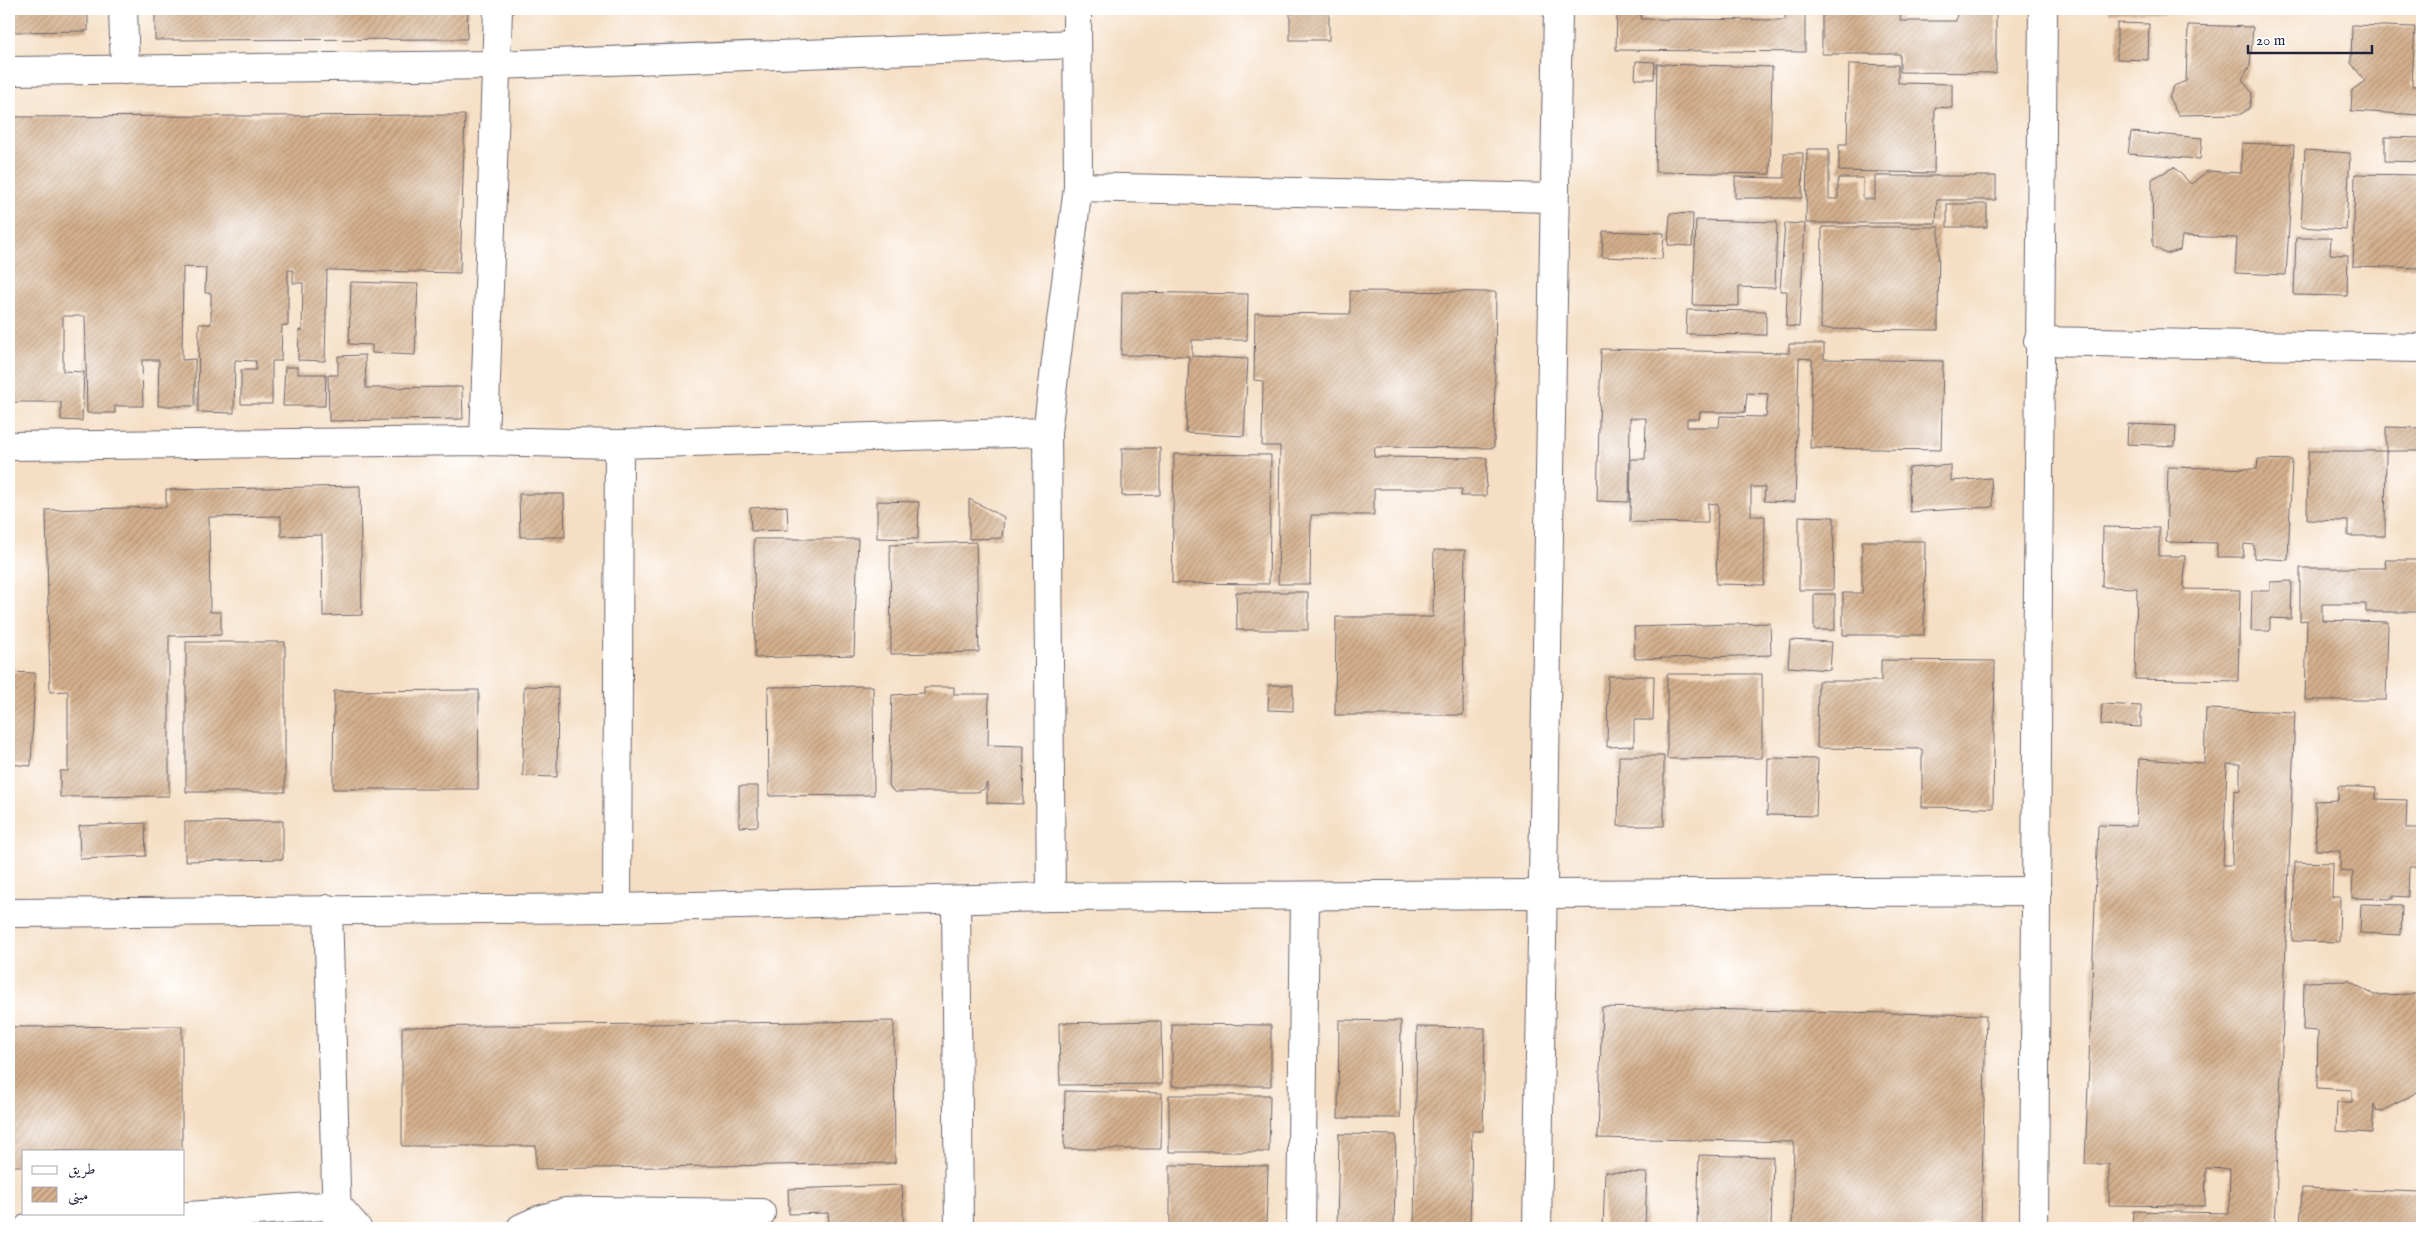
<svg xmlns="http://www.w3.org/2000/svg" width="2431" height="1237" viewBox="0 0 2431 1237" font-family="'IM FELL English',Amiri,serif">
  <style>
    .building { fill: url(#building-hatch); fill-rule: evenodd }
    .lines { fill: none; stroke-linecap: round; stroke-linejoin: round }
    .minor-casing { stroke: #6c646b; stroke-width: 30 }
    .minor { stroke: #fff; stroke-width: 28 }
  </style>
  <defs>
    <pattern id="building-hatch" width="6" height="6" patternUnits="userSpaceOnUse" patternTransform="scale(1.25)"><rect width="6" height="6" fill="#d4b08d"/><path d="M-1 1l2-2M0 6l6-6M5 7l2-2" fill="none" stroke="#ac8f74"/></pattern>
  </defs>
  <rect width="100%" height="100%" fill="#fff"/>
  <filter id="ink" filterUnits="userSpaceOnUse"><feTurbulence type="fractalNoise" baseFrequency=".02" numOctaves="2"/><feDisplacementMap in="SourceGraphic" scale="10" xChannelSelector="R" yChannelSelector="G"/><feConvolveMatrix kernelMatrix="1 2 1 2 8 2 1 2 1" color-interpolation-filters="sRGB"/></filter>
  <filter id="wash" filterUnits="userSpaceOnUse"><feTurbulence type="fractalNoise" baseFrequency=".0096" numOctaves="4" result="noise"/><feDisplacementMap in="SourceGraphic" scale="20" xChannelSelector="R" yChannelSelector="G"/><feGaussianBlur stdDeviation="1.12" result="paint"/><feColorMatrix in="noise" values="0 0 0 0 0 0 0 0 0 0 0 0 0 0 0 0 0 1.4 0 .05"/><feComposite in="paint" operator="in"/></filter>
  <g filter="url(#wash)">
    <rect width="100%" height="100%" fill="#f5dec3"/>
    <g id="blocks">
      <g class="building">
        <path d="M9,9H88V31L9,32Z"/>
        <path d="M155,9H468L467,39L155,40Z"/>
        <rect x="1290" y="9" width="39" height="31"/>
        <path d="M1617,9H1641V19L1785,20L1786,9H1805V52L1616,50Z"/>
        <path d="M1822,9L1901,11L1900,21H1956L1957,9H1996V73L1900,72V54H1822Z"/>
        <path d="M2109,9H2187V12L2109,13Z"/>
        <path d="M2117,23L2149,24L2148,60L2117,59Z"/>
        <path d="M2188,25L2253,27L2250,66L2242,79L2252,93L2249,108L2241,114L2178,115L2169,98L2174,86L2186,81Z"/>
        <path d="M2352,25L2415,27L2412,86H2422V115L2351,111L2352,90L2365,81L2351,63Z"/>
        <path d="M1636,61L1655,62L1654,79H1635Z"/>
        <path d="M1657,64L1772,67L1770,174L1655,172Z"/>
        <path d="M1849,64L1898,65V83L1952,84V108L1935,107L1934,173L1839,171V144H1847Z"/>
        <path d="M465,115L460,273L327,270L325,361L298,360L299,330L302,331L303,283H293V270H288V326L282,325L281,361H272V404H241V370H256V361L235,360L234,413L198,412L199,324H211V293H205L206,268L183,267L182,360L195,359V406H158L159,360H142L143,406H115V413H87L85,316H63V371L84,372L82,421L61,420V402H9V117Z"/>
        <path d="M2131,132L2202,138L2200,159L2128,154Z"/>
        <path d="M2385,137L2422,138V162L2385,161Z"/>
        <path d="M2242,143L2294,145L2286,275L2235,273L2237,238L2182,236L2180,250L2166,254L2153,246L2152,179L2174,167L2191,184L2207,171L2241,173Z"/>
        <path d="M1807,149H1829V199H1838V178H1863V199H1875V176H1996V200H1937L1936,223H1806Z"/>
        <path d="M2305,150L2350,153L2346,230L2301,227Z"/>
        <path d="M1784,153H1803L1802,198H1735V177L1784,178Z"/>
        <path d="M2355,174L2419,175L2418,235L2422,236V268L2353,266Z"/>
        <rect x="1947" y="204" width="40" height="23"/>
        <path d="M1670,213L1693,214L1692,246L1668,245Z"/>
        <path d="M1696,220L1777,222L1775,288L1739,287V306L1693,305Z"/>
        <path d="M1785,223L1805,224L1799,327L1786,326L1787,291H1780Z"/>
        <path d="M1822,227H1939L1938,330L1821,329Z"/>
        <path d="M1603,231L1664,233L1662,259L1602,257Z"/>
        <path d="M2296,238H2331L2330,254L2348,255L2347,296L2294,295Z"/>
        <path d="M351,282L418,284L415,355L372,353V345L349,344Z"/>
        <path d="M1350,291L1496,292L1494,448L1375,447L1374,457L1487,458L1486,496H1461L1462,489H1374V515H1311L1310,584H1278L1280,446H1262L1263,381L1254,380L1255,313L1350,314Z"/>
        <path d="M1122,292L1248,294L1247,340H1192V356L1248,359L1244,436L1186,433L1189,356L1121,355Z"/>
        <path d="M1687,310L1766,311V335L1686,334Z"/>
        <path d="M1789,344H1824V359L1943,361L1941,450L1810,448L1812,359L1799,358L1795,502L1764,501L1765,487H1751V516H1765L1764,585L1716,584L1718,504L1708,503V523L1630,522L1631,459H1645L1646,418H1630L1629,502L1597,501L1601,349L1789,353ZM1747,393L1768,394L1766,417L1720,416L1719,427H1687V419H1699L1700,412H1745Z"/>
        <path d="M365,355L366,388L462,387L463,419L329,421L328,375H338V356Z"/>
        <path d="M285,367H298V374H326L325,406H283Z"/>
        <path d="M2128,424L2176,426L2175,446L2127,444Z"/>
        <path d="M2386,427L2422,428V451H2386Z"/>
        <path d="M1122,448H1160V495L1122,496Z"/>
        <path d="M2308,451H2386L2385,536H2348V521L2307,520Z"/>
        <path d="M1174,454L1271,455L1269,584L1172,583Z"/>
        <path d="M2258,459L2292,460L2288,560L2254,558V545L2244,544L2243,557H2217V543L2166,542L2168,467L2257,469Z"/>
        <path d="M1951,465V481L1991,478L1993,507L1910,512L1908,468Z"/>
        <path d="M360,486L362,615L323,616L322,535L281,536V516L209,517L210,612H221V635L169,636V796L60,797V771H68V691L50,692L46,510L166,507V490Z"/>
        <path d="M519,494H564L565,537H520Z"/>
        <path d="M969,499L1004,517L1002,538L969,539Z"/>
        <path d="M877,501L919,502L918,539L877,538Z"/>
        <path d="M787,506L788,530L751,531L750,508Z"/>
        <path d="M1799,516L1834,517L1833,590H1799Z"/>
        <path d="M2103,527L2159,528V556H2185L2184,589L2240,590L2238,681L2135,679L2137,588L2102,587Z"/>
        <path d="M754,539H858L854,655L755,658Z"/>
        <path d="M1862,541H1925L1924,635H1843V593H1862Z"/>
        <path d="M976,542L979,652L891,654L890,545Z"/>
        <path d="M1434,550H1465L1463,715H1335L1336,617H1433Z"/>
        <path d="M2385,560H2422V612H2366V604H2322V620L2388,622L2386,700H2305L2307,620L2300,621V568H2386Z"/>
        <path d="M2292,581L2291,619L2270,618V631H2251L2252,591H2270V582Z"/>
        <path d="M1236,592H1308V630H1237Z"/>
        <rect x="1814" y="594" width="21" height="36"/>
        <path d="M1770,623L1771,655L1635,659L1634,627Z"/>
        <path d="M1790,640L1832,642L1830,670L1788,667Z"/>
        <rect x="186" y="642" width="99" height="150"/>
        <path d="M1881,660L1995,661L1993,808L1922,807V749L1817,748L1818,681H1881Z"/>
        <path d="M9,672L35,673L31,766L9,764Z"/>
        <path d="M1667,674H1762V758L1667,759Z"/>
        <path d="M1608,676H1654L1653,720H1634V746L1607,747Z"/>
        <path d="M1269,685H1293V711L1268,710Z"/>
        <path d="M524,686L558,687L557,777L523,776Z"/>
        <path d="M873,686L874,795L769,796L768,687Z"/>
        <path d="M924,687H954V694H989L988,745L1024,746L1023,804L987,803V783L984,789L978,792H895L891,789L889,785L892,695L924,693Z"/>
        <path d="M479,690L478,789H333L334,691Z"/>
        <path d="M2102,704L2141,706V727L2101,725Z"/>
        <path d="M2206,709L2295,712L2275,1228H2132L2133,1211L2229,1213L2230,1169L2206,1168L2205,1206L2109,1205V1164H2085L2098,825L2136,826L2139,759L2204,763ZM2227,764H2240V791L2234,790L2232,865H2223Z"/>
        <path d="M1619,756H1664V826H1618Z"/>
        <path d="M1768,758L1818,759L1816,816L1767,815Z"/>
        <path d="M739,786H758V826L739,827Z"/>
        <path d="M2338,786L2376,788V799L2407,800L2406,828H2422V867H2409L2408,897L2393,896V899L2352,898L2353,872L2340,871V851L2316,850L2315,801L2338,800Z"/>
        <path d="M283,821V859L185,861V822Z"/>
        <path d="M145,823L146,856L80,859L79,826Z"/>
        <path d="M2295,862L2333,863L2332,897H2340L2339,942L2292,941Z"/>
        <path d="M2361,904L2402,905L2401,935L2360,933Z"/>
        <path d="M2349,981L2374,995L2417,994L2422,1015V1066L2419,1091L2383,1111L2376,1110L2374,1104L2372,1133L2336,1131L2337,1102H2352V1090L2317,1088L2318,1031L2303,1030L2304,982Z"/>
        <path d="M1602,1007L1986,1015L1981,1228H1792L1794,1142L1598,1138Z"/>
        <path d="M1339,1020L1401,1021L1400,1118H1338Z"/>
        <path d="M894,1021L895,1163L536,1169V1146H402V1027Z"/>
        <path d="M1161,1021L1162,1084L1060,1085L1059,1023Z"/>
        <path d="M1172,1024L1271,1025V1086H1172Z"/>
        <path d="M182,1026V1151H24V1166H9V1027Z"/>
        <path d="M1417,1027L1485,1028L1483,1131H1472L1470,1228H1414Z"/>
        <path d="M1065,1091L1162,1093L1161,1149H1064Z"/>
        <path d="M1169,1095H1270L1269,1152H1169Z"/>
        <path d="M1339,1134L1396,1135L1394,1228H1337Z"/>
        <path d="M1699,1155L1773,1157L1771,1228H1697Z"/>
        <path d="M1170,1165L1268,1166L1266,1227L1170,1226Z"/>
        <path d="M1605,1172L1647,1173L1645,1228H1603Z"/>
        <path d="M902,1185L904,1228H789V1226L829,1224L828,1213L789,1214L788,1189Z"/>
        <path d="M2302,1188L2422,1192V1228H2300Z"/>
      </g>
    </g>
  </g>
  <g filter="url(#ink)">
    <use href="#blocks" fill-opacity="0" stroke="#6c646b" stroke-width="1"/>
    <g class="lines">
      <defs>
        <g id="minor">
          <path d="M123,9L125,70"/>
          <path d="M9,71L498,65L1077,44"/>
          <path d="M1078,187L1554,198"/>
          <path d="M2038,341L2422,348"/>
          <path d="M484,441L498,9"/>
          <path d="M9,446L484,441L619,444L1047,432"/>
          <path d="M1051,897L1047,432L1078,187L1077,9"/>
          <path d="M956,900L959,1228"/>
          <path d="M617,908L619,444"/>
          <path d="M328,909L337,1222"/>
          <path d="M9,913L617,908L1051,897L2037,891"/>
          <path d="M28,1228L337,1205L357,1228"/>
          <path d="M521,1228L539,1220L566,1212L594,1211L761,1213"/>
          <path d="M1301,1228L1305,897"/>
          <path d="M1537,1228L1558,9"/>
          <path d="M2034,1228C2038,822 2037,415 2043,9"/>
        </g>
      </defs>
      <use href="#minor" class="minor-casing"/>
      <use href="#minor" class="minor"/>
    </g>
  </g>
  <rect width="2431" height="1237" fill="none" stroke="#fff" stroke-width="30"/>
  <rect x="22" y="1150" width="162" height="65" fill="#ffffff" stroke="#a7a7b1"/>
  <rect x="32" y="1166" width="25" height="8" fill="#ffffff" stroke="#a7a7b1"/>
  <text x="68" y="1174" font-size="15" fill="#22223b">طريق</text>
  <rect x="32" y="1187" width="25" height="15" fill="url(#building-hatch)" stroke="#a7a7b1"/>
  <text x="68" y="1200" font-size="15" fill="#22223b">مبنى</text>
  <path d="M2248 45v8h124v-8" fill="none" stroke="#22223b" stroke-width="2.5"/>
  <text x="2256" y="45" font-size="15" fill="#22223b" stroke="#ffffff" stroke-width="4" paint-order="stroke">20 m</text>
</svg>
